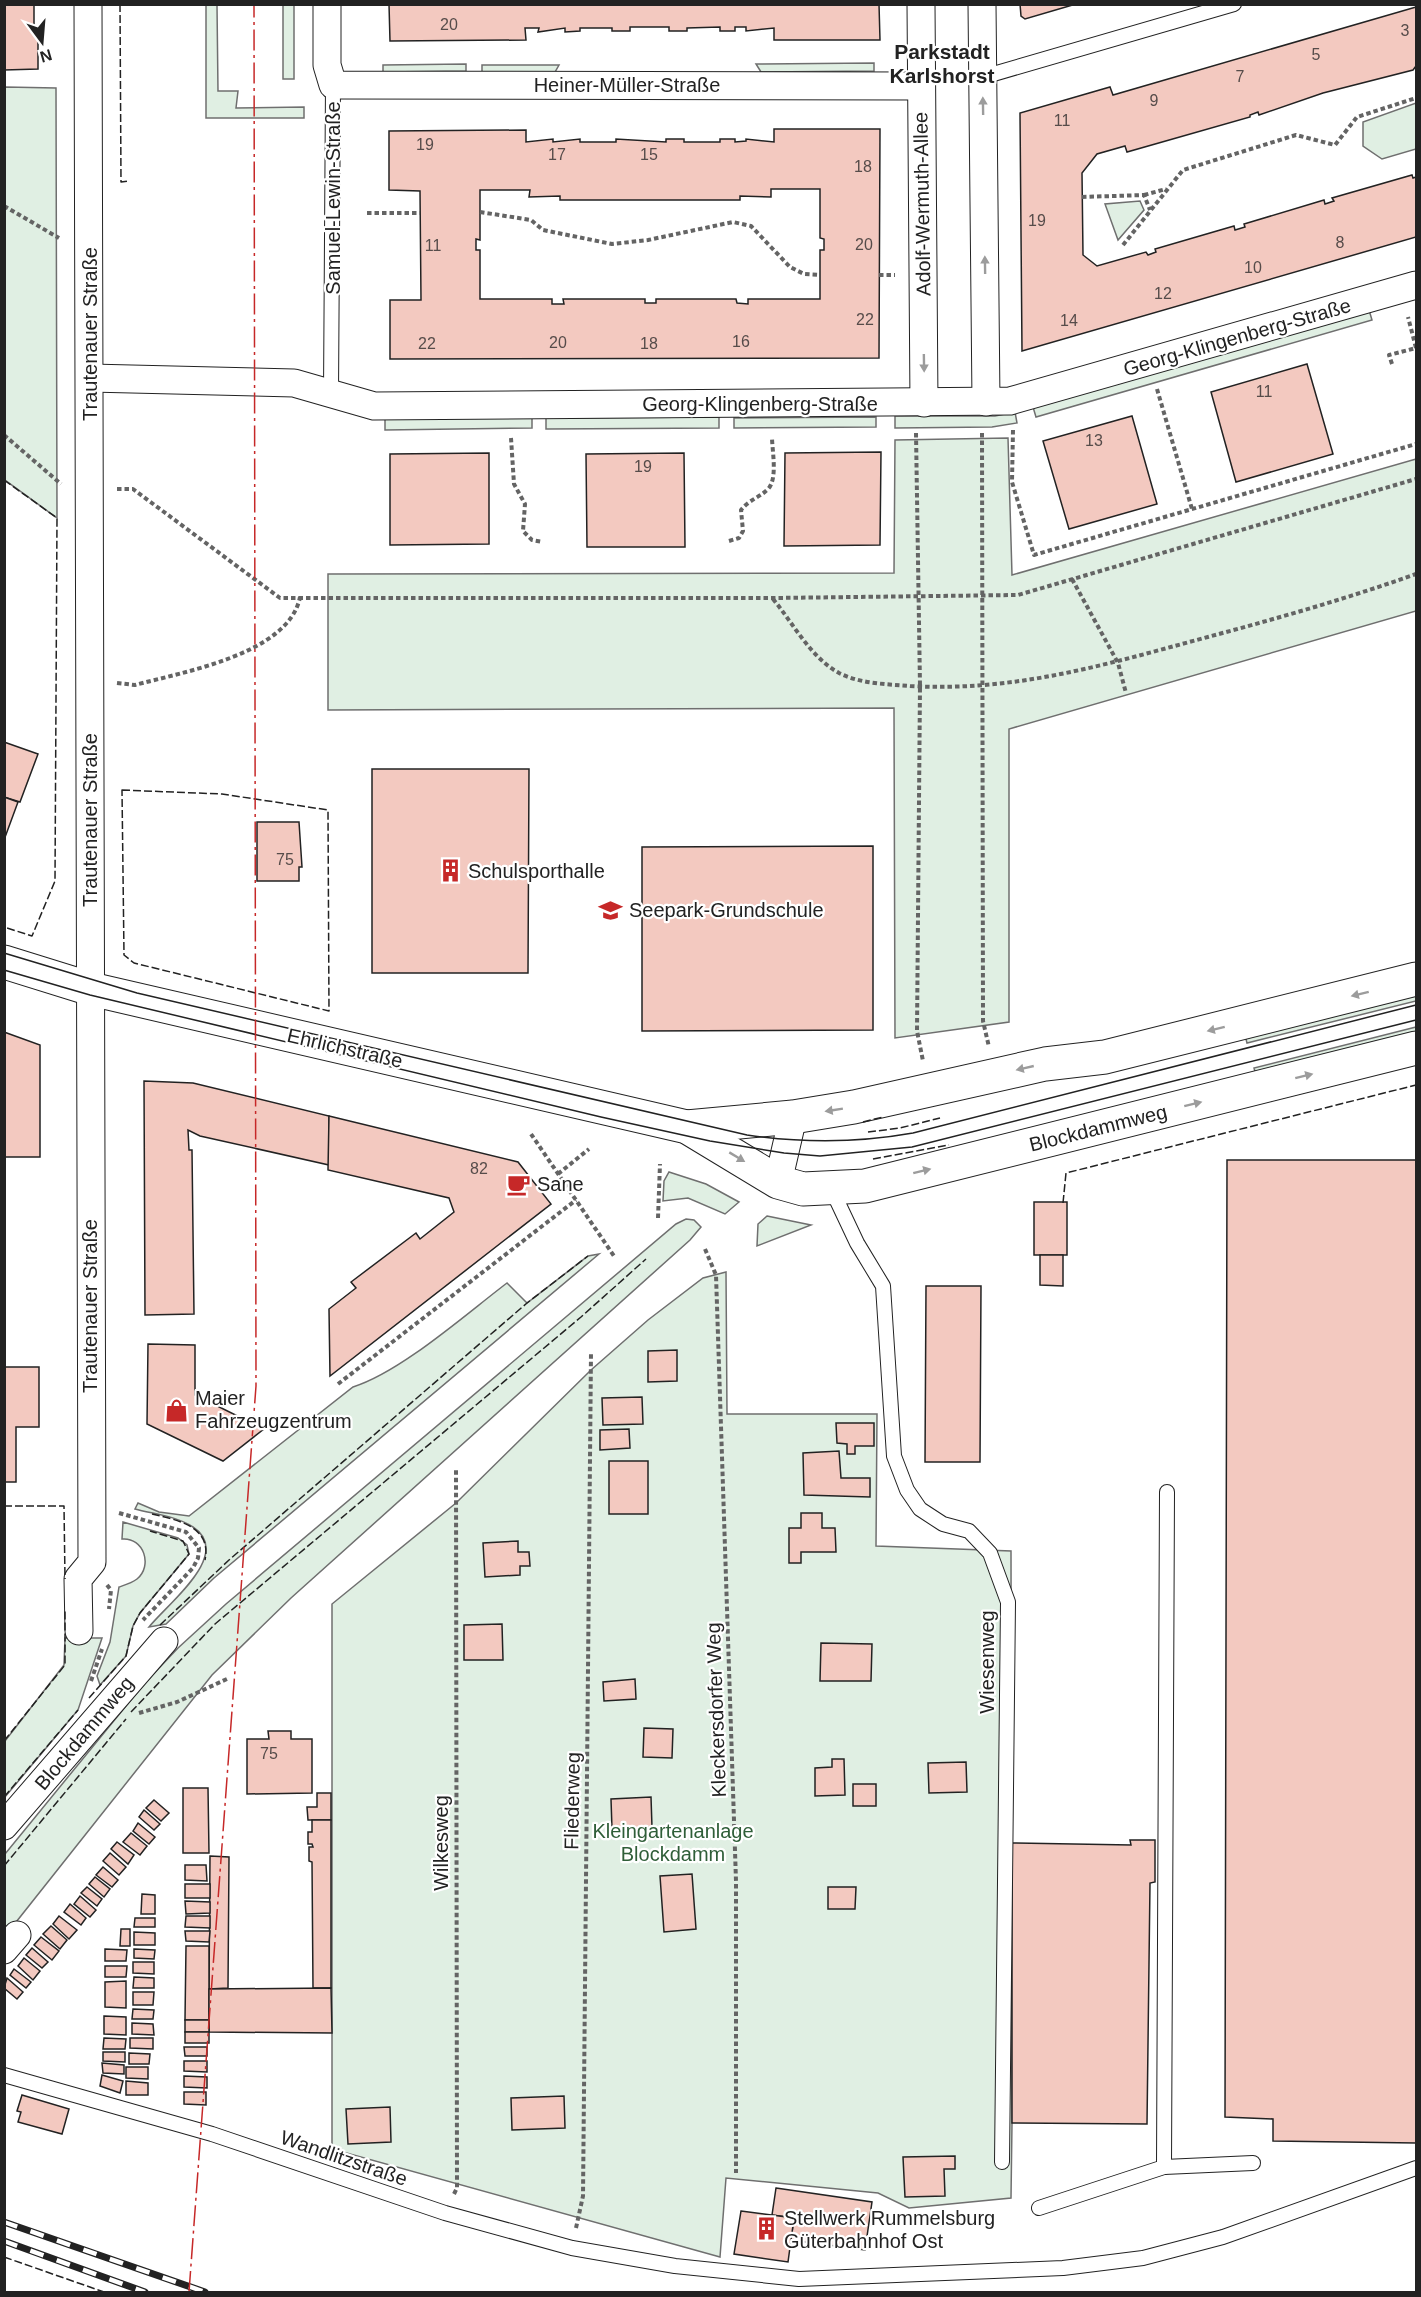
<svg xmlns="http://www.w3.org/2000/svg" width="1421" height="2297" viewBox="0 0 1421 2297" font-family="Helvetica,sans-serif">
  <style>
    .green { fill: #e0efe3; stroke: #6f6f6f; stroke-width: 1.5 }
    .building { fill: #f3c9c0; stroke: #222; stroke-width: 1.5; fill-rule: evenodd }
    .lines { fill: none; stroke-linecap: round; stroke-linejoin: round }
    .lane-casing { stroke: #222; stroke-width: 16 }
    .street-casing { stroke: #222; stroke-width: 29 }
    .secondary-casing { stroke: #222; stroke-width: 35 }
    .path { stroke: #646464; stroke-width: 4; stroke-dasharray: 4.5 3; stroke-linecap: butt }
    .lane { stroke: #fff; stroke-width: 14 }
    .street { stroke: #fff; stroke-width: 27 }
    .secondary { stroke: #fff; stroke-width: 33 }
    .tram { stroke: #222; stroke-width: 1.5 }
    .rail-casing { stroke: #222; stroke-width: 7 }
    .rail { stroke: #fff; stroke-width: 4.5; stroke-dasharray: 14; stroke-linecap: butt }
    .fence { stroke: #222; stroke-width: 1.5; stroke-dasharray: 8 3; stroke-linecap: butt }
    .power { stroke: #c62828; stroke-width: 1.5; stroke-dasharray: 21 4.5 3 4.5; stroke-linecap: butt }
    .oneway { fill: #9c9c9c }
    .labels { text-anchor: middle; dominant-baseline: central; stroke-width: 4.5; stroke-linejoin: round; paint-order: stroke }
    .number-label { font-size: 16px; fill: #564c4a }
    .street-label { font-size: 20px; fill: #222; stroke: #fff }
    .poi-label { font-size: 20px; fill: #222; stroke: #fff; text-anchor: start }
    .park-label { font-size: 20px; fill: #2f5e38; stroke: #fff }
    .neighbourhood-label { font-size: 21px; font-weight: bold; fill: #222; stroke: #fff }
  </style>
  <rect width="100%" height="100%" fill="#fff"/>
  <g class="green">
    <path d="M206,5H217L218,91H238L236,108L304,107V118H206Z"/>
    <rect x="283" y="5" width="11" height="74"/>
    <path d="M874,63V71L761,72L756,64Z"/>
    <path d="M466,64V71L383,72V65Z"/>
    <path d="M482,65H559L555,72L482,73Z"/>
    <path d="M5,87L56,88L57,518L5,480Z"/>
    <path d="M1416,103V149L1382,159L1363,146V122Z"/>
    <path d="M1140,201L1144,210L1118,240L1105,204Z"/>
    <path d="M1369,310L1372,320L1036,417L1033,407Z"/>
    <path d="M1015,412L1017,423L992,427L895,428V416H995Z"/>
    <path d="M719,417V428L546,429V418Z"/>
    <path d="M876,417V427L734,428V418Z"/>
    <path d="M385,418H532V428L385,430Z"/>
    <path d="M1008,438L1012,575L1416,459V611L1009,729V1022L895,1038L894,708L328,710V574L894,573L895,440Z"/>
    <path d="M1416,987V1001L1247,1043L1244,1031Z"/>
    <path d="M1416,1027V1039L1257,1079L1254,1068Z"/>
    <path d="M669,1172L706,1184L739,1202L725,1214L688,1198L663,1201L664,1181Z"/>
    <path d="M767,1216L811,1225L757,1246L758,1224Z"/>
    <path d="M686,1219L694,1220L701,1227L690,1240L291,1598L212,1675L5,1936V1854L144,1684L178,1648L226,1604L676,1224Z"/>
    <path d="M599,1254L214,1578L166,1624L149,1627C167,1604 234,1554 193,1527C177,1516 153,1514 135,1509L138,1503L159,1512L189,1516L353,1387C401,1372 466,1314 507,1283L527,1303L588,1256Z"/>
    <path d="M726,1272L727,1414H877L876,1546L1011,1551L1012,2123L1011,2198L909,2208L878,2193L726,2178L720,2257L332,2149V1604L456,1503L591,1370L648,1320L703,1278Z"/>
    <path d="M123,1522L178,1538L187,1545L189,1554L140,1613L133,1626L126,1656L100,1685L97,1676L110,1642L119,1587C125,1585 132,1583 137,1579C153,1566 144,1537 122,1539Z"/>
    <path d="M65,1638H102L78,1710L5,1797V1741L64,1665Z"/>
  </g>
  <g class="building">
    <path d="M4,4H34V31H38V69L4,70Z"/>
    <path d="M389,4H879L880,40H774V28L746,31V27H735V31H720V27L687,28V31H669V27H630V31H612V28H580V31L565,32V28L538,32L539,28H525L526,40L390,41Z"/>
    <path d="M1020,4H1076L1025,19L1021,16Z"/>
    <path d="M1416,7V66L1413,70L1323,93L1259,115L1258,112L1250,115V117L1127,152L1125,146L1097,154L1082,173L1083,255L1097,266L1146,252L1148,255L1156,252L1155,249L1234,226L1235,230L1245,227L1244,224L1324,200L1325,204L1334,201L1332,198L1412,175L1413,178L1416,177V237L1022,351L1020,113L1110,87L1113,95Z"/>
    <path d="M774,129H880L879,358L390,359V300H421L420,191L389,190V131L526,130V142L553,139V142L580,139V142H616V139L666,142V139H684V142H720V139H735V142L746,141V139L774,142ZM771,189H820V238L824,239V250H820V299H748V304L737,303L736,299H656V303H645V299H563L564,304H552V299H480V250H476V239L480,240V190H530L529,197L560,196V200H740V196L771,197Z"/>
    <path d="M1307,364L1333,454L1236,482L1211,392Z"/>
    <path d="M1132,416L1157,504L1069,529L1043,441Z"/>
    <path d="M881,452L880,545L784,546L785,453Z"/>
    <path d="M489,453V544L390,545V454Z"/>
    <path d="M684,453L685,547H587L586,454Z"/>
    <path d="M4,742L38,754L20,802L4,797Z"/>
    <path d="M372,769H529L528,973H372Z"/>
    <path d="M4,797L18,802L4,840Z"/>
    <path d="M257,822H299L302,867H299V881H257Z"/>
    <path d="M873,846V1030L642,1031V847Z"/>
    <path d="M4,1032L40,1045V1157H4Z"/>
    <path d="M144,1081L193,1083L329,1116V1165L200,1136L188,1130L189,1150H192L194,1314L145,1315Z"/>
    <path d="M329,1116L518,1162L551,1204L330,1376L329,1309L356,1288L351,1282L416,1233L420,1239L454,1212L449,1198L328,1170Z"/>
    <path d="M1227,1160H1416V2143L1273,2141V2119L1225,2117Z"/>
    <rect x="1034" y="1202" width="33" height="53"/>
    <path d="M1040,1255H1063V1286L1040,1285Z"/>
    <path d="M926,1286H981L980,1462H925Z"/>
    <path d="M148,1344L195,1345V1395L264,1429L223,1461L147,1424Z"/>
    <path d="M677,1350V1381L648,1382V1351Z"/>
    <path d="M4,1367H39V1427H16V1482H4Z"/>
    <path d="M642,1397L643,1424L603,1425L602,1398Z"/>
    <path d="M836,1423H874V1446H855V1454H847V1444L837,1443Z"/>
    <path d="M629,1429L630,1448L600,1450V1430Z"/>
    <path d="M839,1451L841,1478H870V1497L804,1495L803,1453Z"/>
    <rect x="609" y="1461" width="39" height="53"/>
    <path d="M801,1513H822V1528H835L836,1552H801V1563H789V1528H801Z"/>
    <path d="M518,1541V1552H529L530,1566H520V1575L485,1577L483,1543Z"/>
    <path d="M502,1624L503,1660H464V1625Z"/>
    <path d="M821,1643L872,1644L871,1681H820Z"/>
    <path d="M635,1679L636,1699L604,1701L603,1682Z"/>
    <path d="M644,1728L673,1729L672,1758L643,1757Z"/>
    <path d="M268,1731H291V1739H312V1793L247,1794V1739H269Z"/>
    <path d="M832,1759H844L845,1795L815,1796V1768L832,1767Z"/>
    <path d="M966,1762L967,1792L929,1793L928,1763Z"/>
    <rect x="853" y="1784" width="23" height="22"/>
    <path d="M183,1788H208L209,1853H183Z"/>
    <path d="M317,1793H331V1820H308L307,1807H317Z"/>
    <path d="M651,1797L652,1827L612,1829L611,1799Z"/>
    <path d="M154,1800L169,1813L161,1821L146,1808Z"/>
    <path d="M144,1810L160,1824L154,1830L139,1817Z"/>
    <path d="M312,1820H331V1988H313L312,1862L309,1861V1847H313L312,1844H308V1832H312Z"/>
    <path d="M138,1823L155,1837L149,1844L133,1831Z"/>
    <path d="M131,1833L147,1846L140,1855L123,1842Z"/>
    <path d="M1130,1840H1155V1882L1150,1883L1147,2124L1012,2123V1843L1131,1845Z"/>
    <path d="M117,1842L134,1855L128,1864L111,1849Z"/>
    <path d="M110,1853L126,1867L119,1875L103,1861Z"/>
    <path d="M210,1856L229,1857L228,1988L209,1989Z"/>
    <path d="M185,1865H206L207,1881L185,1880Z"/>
    <path d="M103,1867L118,1880L112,1887L96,1875Z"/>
    <path d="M692,1874L696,1929L664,1932L660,1876Z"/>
    <path d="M95,1877L110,1889L104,1897L89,1884Z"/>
    <rect x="185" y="1884" width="25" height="14"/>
    <path d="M87,1887L102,1899L97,1906L81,1893Z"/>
    <path d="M828,1887H856L855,1909H828Z"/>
    <path d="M142,1894L155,1895V1914H141Z"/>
    <path d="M80,1896L96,1910L90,1917L74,1904Z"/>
    <path d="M185,1901L210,1902V1913L186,1914Z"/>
    <path d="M70,1904L86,1918L81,1925L64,1912Z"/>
    <path d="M59,1916L77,1930L69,1939L53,1924Z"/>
    <path d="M186,1916H210V1928L185,1927Z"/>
    <path d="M135,1918H155V1927H134Z"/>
    <path d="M51,1926L67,1940L60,1949L43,1934Z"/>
    <path d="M121,1929H130V1946H120Z"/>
    <path d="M185,1931H210L209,1942L186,1941Z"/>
    <path d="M134,1932L155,1933V1945H134Z"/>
    <path d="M41,1937L59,1951L52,1960L34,1945Z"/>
    <path d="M186,1946H209V2020H185Z"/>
    <path d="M32,1948L48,1962L42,1968L26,1955Z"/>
    <path d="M105,1949L127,1950L126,1961H105Z"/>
    <path d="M134,1949L155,1950L154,1959L134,1958Z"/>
    <path d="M24,1958L40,1971L33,1980L18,1966Z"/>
    <path d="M133,1962H154V1974L133,1973Z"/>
    <path d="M105,1966H127L126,1977H105Z"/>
    <path d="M14,1969L31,1982L26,1988L10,1975Z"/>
    <path d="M134,1977L154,1978V1988H133Z"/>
    <path d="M7,1978L23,1992L17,1999L4,1988Z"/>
    <path d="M126,1981V2008L105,2007V1982Z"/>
    <path d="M331,1988L332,2033L209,2032V1989Z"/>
    <path d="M133,1992H154L153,2005H133Z"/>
    <path d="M133,2009L154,2010L153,2019H132Z"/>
    <path d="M104,2016L126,2017V2035L104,2034Z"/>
    <rect x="185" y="2020" width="24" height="12"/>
    <path d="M132,2023L153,2024L154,2035L132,2034Z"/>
    <rect x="185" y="2032" width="24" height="11"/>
    <path d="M104,2038L126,2039L125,2049H103Z"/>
    <path d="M130,2038H153V2049L130,2048Z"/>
    <path d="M184,2047H207V2056H185Z"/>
    <path d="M103,2052H125V2062L103,2061Z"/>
    <path d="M129,2053L150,2054L149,2064H129Z"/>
    <path d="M184,2061H207V2072L184,2071Z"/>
    <path d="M102,2063L124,2065V2074L103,2073Z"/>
    <path d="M126,2067H148V2079L126,2078Z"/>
    <path d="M102,2075L123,2081L120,2093L100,2086Z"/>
    <path d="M184,2076L207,2077V2088L184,2087Z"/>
    <path d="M126,2081L148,2083V2095H126Z"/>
    <path d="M184,2092H206V2105L184,2104Z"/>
    <path d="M22,2095L69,2109L62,2134L18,2122L21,2112L17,2111Z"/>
    <path d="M564,2096L565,2128L512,2130L511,2098Z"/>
    <path d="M390,2107L391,2142L348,2144L346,2109Z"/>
    <path d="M955,2156V2169H944L945,2196L905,2197L903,2157Z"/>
    <path d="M776,2188L872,2202L865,2250L791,2240L794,2218L772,2215Z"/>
    <path d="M741,2211L794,2218L788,2262L734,2254Z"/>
  </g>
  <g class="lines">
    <defs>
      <g id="lane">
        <path d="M983,77L1234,4"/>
        <path d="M331,393L333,85"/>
        <path d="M832,1190L857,1243L883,1286L894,1456L907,1490L920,1509L943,1524L969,1531L990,1553L1008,1602L1002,2162"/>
        <path d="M4,2075L212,2134L445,2213L572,2248L675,2266L799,2279L1063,2268L1143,2258L1223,2237L1416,2168"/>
        <path d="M1164,2167L1253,2163"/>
        <path d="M1039,2208L1164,2167L1167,1492"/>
      </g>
      <g id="street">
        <path d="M327,4V65L333,85L921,86"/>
        <path d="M921,4L924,403"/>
        <path d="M982,4L986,402"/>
        <path d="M90,378L294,383L374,406L1010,401L1416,285"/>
        <path d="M778,1182L793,1117"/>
        <path d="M79,1631L78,1579L92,1562L88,4"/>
        <path d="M4,1826L164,1641"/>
        <path d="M4,1950L17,1935"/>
      </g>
      <g id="secondary">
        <path d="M4,962L91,989L687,1127L778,1182L803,1189L865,1186L1416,1048"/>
        <path d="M687,1127L793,1117L854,1107L1045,1064L1105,1057L1416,979"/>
      </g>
    </defs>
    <use href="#lane" class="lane-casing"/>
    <use href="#street" class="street-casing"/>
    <use href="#secondary" class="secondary-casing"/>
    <g class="path">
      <path d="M1144,195L1166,189"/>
      <path d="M1082,197L1144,195L1150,210"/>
      <path d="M4,206L59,238"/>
      <path d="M480,212L531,220L543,230L612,244L648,240L733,222L751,226L790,267L804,274L820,275"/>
      <path d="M367,213H420"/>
      <path d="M1123,245L1183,170L1296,135L1335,145L1357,117L1416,98"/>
      <path d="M879,275H895"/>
      <path d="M1392,364L1389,355L1416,348L1408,317"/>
      <path d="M1157,389L1192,509"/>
      <path d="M1013,430L1012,482L1034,555L1416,444"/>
      <path d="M916,433L920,686L917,1031L923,1061"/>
      <path d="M982,433L983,1021L989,1047"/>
      <path d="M4,435L61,484"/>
      <path d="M511,438L514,484L525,504L523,531L532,540L543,542"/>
      <path d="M117,489H133L280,598H773L1018,595L1416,479"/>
      <path d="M729,541L739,538L743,531L741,510C750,499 759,498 768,489C778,479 772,450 772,437"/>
      <path d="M1072,579L1118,663L1126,693"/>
      <path d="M773,599C793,623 811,658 839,673C861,684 886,684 910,686C1015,692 1104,665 1204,638C1275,619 1346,599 1416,574"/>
      <path d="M117,683L135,685C183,672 289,654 300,597"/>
      <path d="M531,1134L614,1256"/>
      <path d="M558,1174L589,1149"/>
      <path d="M658,1218L660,1164"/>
      <path d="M705,1249L716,1275L736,1881V2173"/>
      <path d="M338,1384L576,1200"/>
      <path d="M119,1513L186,1532L199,1548L198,1558L193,1568L143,1620"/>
      <path d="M107,1585L111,1590L109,1609"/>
      <path d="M91,1681L102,1649"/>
      <path d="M139,1713L177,1702L227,1679"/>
      <path d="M454,2194L457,2188L456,1470"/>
      <path d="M576,2228L583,2196L591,1353"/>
    </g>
    <use href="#lane" class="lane"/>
    <use href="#street" class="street"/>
    <use href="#secondary" class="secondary"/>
    <g class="tram">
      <path d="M4,953L137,993L747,1135C803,1143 857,1143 913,1133L1416,1005"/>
      <path d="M4,970L90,995L601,1117L710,1141L784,1153L820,1156L912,1147L1416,1020"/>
    </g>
    <defs>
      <g id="rail">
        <path d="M4,2222L205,2292"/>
        <path d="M4,2241L145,2292"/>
      </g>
    </defs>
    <use href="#rail" class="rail-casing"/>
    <use href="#rail" class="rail"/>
    <g class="fence">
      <path d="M120,4L121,182L129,181"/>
      <path d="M4,480L57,518L55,881L32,936L4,927"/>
      <path d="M122,790L222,794L328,810L329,1011L134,963L124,955Z"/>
      <path d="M863,1122L883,1117"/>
      <path d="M868,1132L900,1128L940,1118"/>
      <path d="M873,1159L949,1145"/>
      <path d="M1063,1203L1066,1173L1416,1085"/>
      <path d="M4,1506H64L65,1579"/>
      <path d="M152,1514C177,1520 212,1526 205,1560"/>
      <path d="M160,1625L229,1560L527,1303L588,1256"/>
      <path d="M89,1698L126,1656L133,1626L140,1613L189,1554L183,1541L150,1531"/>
      <path d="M131,1712L215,1624L581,1317L646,1259"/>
      <path d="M4,1741L65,1665V1609"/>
      <path d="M4,1797L78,1710"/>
      <path d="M4,1866L126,1719"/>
      <path d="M4,2257L104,2292"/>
    </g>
    <path class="power" d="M189,2292L256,1386L254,4"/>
  </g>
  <defs><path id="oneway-solid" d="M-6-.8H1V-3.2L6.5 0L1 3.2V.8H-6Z" transform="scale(1.5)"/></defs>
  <g class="oneway">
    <use href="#oneway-solid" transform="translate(983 106) rotate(-91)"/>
    <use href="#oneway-solid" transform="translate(985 265) rotate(-91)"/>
    <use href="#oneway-solid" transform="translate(924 363) rotate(89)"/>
    <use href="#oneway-solid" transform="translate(1360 994) rotate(166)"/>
    <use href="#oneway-solid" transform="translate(1216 1029) rotate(166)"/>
    <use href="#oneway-solid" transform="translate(1025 1068) rotate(167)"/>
    <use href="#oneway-solid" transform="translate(1304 1076) rotate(-14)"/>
    <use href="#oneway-solid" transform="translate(1193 1104) rotate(-14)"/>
    <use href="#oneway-solid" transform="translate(834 1110) rotate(171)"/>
    <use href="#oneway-solid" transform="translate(737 1157) rotate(31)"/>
    <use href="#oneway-solid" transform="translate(922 1171) rotate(-14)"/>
  </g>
  <defs>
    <symbol id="building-bare" viewBox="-9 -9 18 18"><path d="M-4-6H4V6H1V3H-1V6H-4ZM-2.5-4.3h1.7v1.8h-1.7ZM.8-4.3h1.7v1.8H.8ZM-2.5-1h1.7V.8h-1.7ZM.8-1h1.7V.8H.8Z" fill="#c62828" stroke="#fff" stroke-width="2.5" paint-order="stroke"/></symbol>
    <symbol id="school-bare" viewBox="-9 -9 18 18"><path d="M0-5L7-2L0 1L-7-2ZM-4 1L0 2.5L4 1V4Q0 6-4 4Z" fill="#c62828" stroke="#fff" stroke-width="2.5" paint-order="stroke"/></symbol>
    <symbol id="cafe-bare" viewBox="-9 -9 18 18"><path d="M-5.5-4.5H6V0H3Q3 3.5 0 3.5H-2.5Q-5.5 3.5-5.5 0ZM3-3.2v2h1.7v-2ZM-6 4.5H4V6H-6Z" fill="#c62828" stroke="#fff" stroke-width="2.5" paint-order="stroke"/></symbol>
    <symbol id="shop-bare" viewBox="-9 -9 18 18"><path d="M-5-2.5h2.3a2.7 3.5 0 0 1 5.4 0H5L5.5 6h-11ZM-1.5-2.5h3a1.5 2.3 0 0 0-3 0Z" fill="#c62828" stroke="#fff" stroke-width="2.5" paint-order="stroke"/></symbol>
  </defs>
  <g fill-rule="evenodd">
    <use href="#building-bare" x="434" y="854" width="33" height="33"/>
    <use href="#school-bare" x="594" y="894" width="33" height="33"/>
    <use href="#cafe-bare" x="502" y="1168" width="33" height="33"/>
    <use href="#shop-bare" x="160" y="1394" width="33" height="33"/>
    <use href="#building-bare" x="750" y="2212" width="33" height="33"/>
  </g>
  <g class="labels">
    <g class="number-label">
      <text x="449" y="24">20</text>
      <text x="1405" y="30">3</text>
      <text x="1316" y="54">5</text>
      <text x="1240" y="76">7</text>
      <text x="1154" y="100">9</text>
      <text x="1062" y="120">11</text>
      <text x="425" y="144">19</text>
      <text x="557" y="154">17</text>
      <text x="649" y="154">15</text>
      <text x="863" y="166">18</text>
      <text x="1037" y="220">19</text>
      <text x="1340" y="242">8</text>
      <text x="864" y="244">20</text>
      <text x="433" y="245">11</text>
      <text x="1253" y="267">10</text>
      <text x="1163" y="293">12</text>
      <text x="865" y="319">22</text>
      <text x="1069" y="320">14</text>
      <text x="741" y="341">16</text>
      <text x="558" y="342">20</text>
      <text x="427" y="343">22</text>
      <text x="649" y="343">18</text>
      <text x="1264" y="391">11</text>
      <text x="1094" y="440">13</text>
      <text x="643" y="466">19</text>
      <text x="285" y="859">75</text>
      <text x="479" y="1168">82</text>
      <text x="269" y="1753">75</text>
    </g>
    <g class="street-label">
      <text x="627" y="85">Heiner-Müller-Straße</text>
      <text transform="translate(333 198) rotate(-90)">Samuel-Lewin-Straße</text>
      <text transform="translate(922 204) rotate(-91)">Adolf-Wermuth-Allee</text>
      <text transform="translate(90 334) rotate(-90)">Trautenauer Straße</text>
      <text transform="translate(1237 337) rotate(-16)">Georg-Klingenberg-Straße</text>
      <text x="760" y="404">Georg-Klingenberg-Straße</text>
      <text transform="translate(90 820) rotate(-90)">Trautenauer Straße</text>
      <text transform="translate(345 1048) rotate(13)">Ehrlichstraße</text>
      <text transform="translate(1098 1128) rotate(-14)">Blockdammweg</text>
      <text transform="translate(90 1306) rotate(-90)">Trautenauer Straße</text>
      <text transform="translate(987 1662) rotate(-90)">Wiesenweg</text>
      <text transform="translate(716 1710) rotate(-92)">Kleckersdorfer Weg</text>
      <text transform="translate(84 1733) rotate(-50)">Blockdammweg</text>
      <text transform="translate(572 1801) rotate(-89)">Fliederweg</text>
      <text transform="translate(441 1843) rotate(-90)">Wilkesweg</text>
      <text transform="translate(344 2158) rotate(19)">Wandlitzstraße</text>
    </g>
    <g class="poi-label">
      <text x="468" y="871">Schulsporthalle</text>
      <text x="629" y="910">Seepark-Grundschule</text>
      <text x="537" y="1184">Sane</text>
      <text x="195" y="1398">Maier<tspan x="195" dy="23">Fahrzeugzentrum</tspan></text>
      <text x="784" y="2218">Stellwerk Rummelsburg<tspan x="784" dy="23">Güterbahnhof Ost</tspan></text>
    </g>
    <g class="park-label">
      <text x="673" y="1831">Kleingartenanlage<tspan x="673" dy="23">Blockdamm</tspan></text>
    </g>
    <g class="neighbourhood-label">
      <text x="942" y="51">Parkstadt<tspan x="942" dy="24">Karlshorst</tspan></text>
    </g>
  </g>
  <rect width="1421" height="2297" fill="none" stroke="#222222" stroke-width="12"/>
  <g transform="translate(42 42) rotate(164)" stroke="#ffffff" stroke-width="4.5" paint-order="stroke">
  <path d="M0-4.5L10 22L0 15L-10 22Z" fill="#222222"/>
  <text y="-9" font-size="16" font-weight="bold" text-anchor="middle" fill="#222222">N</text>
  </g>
</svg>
